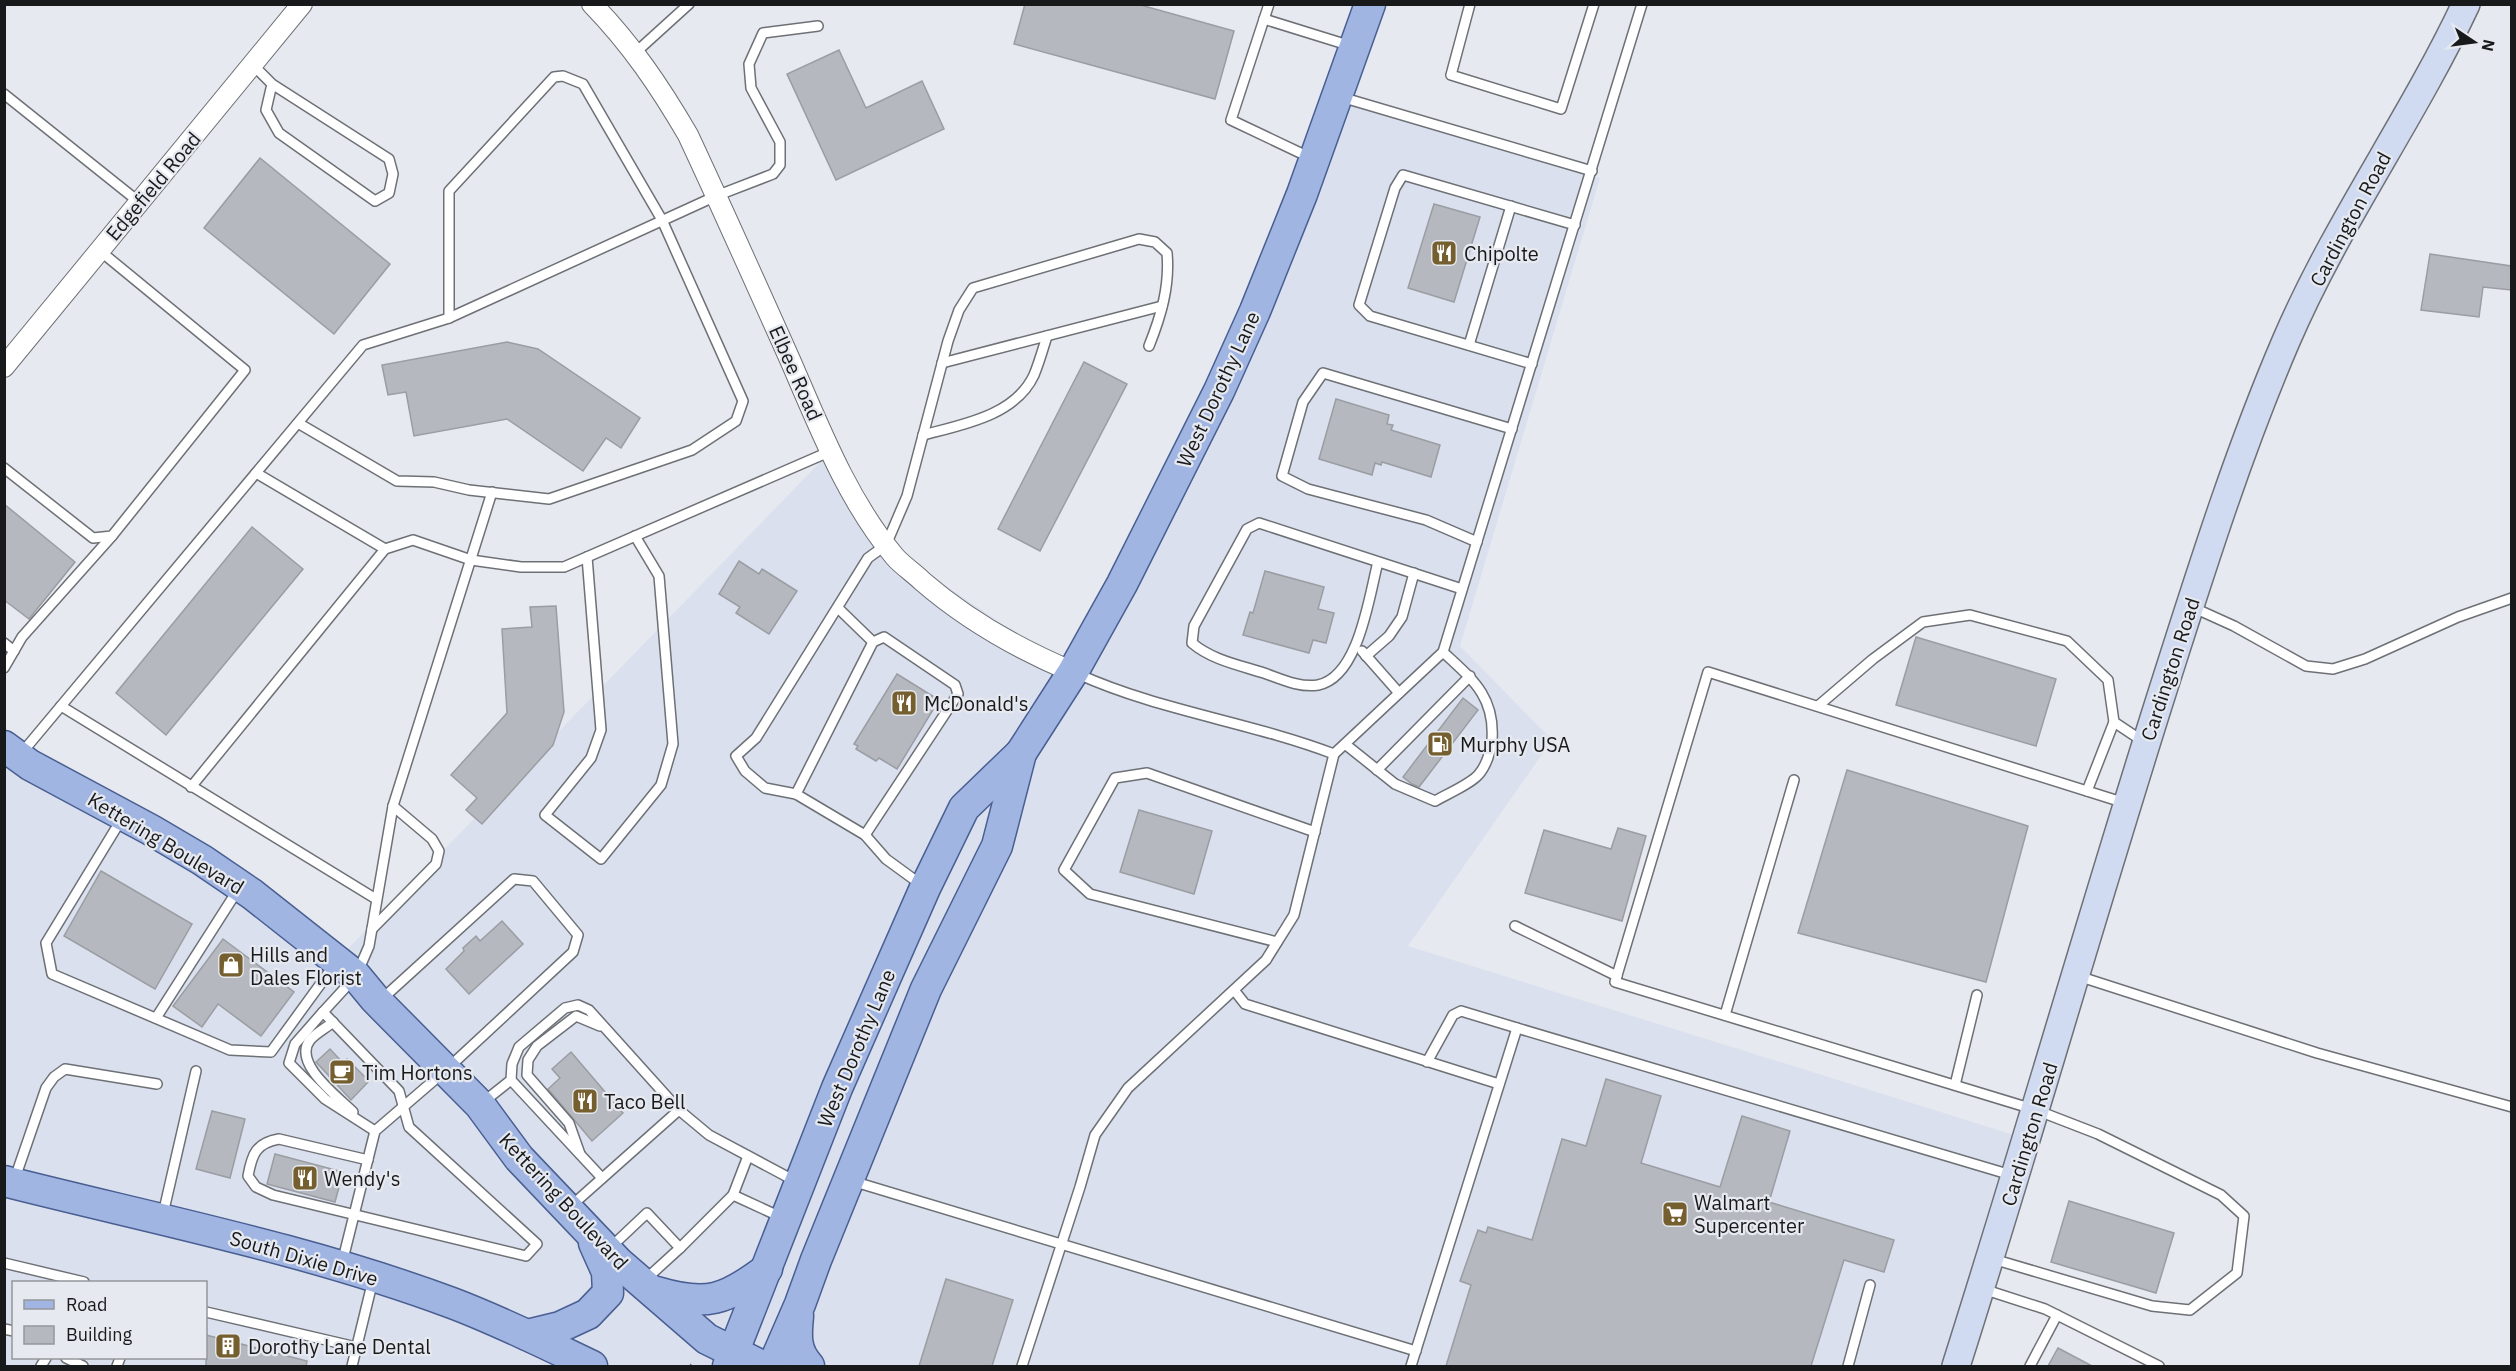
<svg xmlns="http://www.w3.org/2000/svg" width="2516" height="1371" viewBox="0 0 2516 1371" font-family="'IBM Plex Sans',sans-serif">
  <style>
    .built { fill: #dae0ee; fill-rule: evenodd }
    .building { fill: #b5b8be; stroke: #9a9da2; stroke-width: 1.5 }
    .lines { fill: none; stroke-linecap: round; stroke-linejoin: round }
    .lane-casing { stroke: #6d7075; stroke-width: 12 }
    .street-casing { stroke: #6d7075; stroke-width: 22 }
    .secondary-casing { stroke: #6d7075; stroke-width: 30 }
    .primary-casing { stroke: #495f91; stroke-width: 33 }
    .path { stroke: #76787b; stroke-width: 4; stroke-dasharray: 3 3; stroke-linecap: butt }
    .lane { stroke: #fff; stroke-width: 9 }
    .street { stroke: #fff; stroke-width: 20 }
    .secondary { stroke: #d0daf1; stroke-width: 27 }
    .primary { stroke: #a1b5e3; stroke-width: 30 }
    .labels { text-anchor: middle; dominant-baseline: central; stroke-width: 4.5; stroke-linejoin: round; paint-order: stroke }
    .street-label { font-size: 20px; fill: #18191b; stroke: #e6e9ef }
    .poi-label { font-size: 20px; fill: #18191b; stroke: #e6e9ef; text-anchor: start }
  </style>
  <rect width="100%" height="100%" fill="#e6e9ef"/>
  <path class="built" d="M1337,96L1600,178L1460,646L1552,740L1408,946L2027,1139L1956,1366H5L4,746L336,961L831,451L886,545L1073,672L1315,160ZM14,1282H206V1358H14Z"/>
  <g class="building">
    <path d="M1025,4H1137L1234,31L1215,99L1014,44Z"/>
    <path d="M839,50L866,108L922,81L944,129L836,180L787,74Z"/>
    <path d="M260,158L390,264L334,334L204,228Z"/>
    <path d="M1434,204L1480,217L1454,302L1408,288Z"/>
    <path d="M2430,254L2511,266V290L2483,287L2479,317L2421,310Z"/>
    <path d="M507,342L538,349L640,418L621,448L606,438L583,471L507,419L414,436L406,392L388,395L382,365Z"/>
    <path d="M1084,362L1127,384L1040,551L998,529Z"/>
    <path d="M1336,399L1389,415L1387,424L1393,425L1391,430L1440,445L1431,477L1382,462L1381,465L1375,463L1372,475L1319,459Z"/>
    <path d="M4,504L75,562L29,619L4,600Z"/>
    <path d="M252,527L303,569L166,735L116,693Z"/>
    <path d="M739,561L759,574L762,569L797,591L769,634L736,613L740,607L719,594Z"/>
    <path d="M1265,571L1324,587L1318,609L1334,613L1326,643L1313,640L1309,653L1243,635L1250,612L1253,613Z"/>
    <path d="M556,606L564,712L553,745L482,824L466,810L477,798L451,775L507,713L502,629L532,627L530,607Z"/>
    <path d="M1916,637L2056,679L2036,746L1896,705Z"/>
    <path d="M897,674L939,700L897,769L879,758L876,761L856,749L858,746L854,744Z"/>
    <path d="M1463,698L1478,710L1419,787L1412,784L1403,777Z"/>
    <path d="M1847,770L2028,826L1986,982L1798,933Z"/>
    <path d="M1139,810L1212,831L1194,894L1120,872Z"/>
    <path d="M1618,828L1646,836L1622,921L1525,893L1544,830L1611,849Z"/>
    <path d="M101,871L192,924L155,989L64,936Z"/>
    <path d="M502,921L523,944L469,994L446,969L464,951L463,948L476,936L480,941Z"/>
    <path d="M223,939L294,992L261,1036L218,1004L202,1027L173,1006Z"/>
    <path d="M330,1049L343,1063L347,1059L369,1081L351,1100L316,1062Z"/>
    <path d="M571,1052L623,1113L592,1141L548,1089L560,1078L552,1069Z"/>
    <path d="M1606,1079L1661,1096L1641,1163L1720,1187L1742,1116L1790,1131L1769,1202L1894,1240L1884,1272L1844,1260L1811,1366H1446L1471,1285L1460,1281L1478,1230L1486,1233L1488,1227L1532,1240L1562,1139L1586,1146Z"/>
    <path d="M212,1111L245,1119L230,1178L196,1169Z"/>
    <path d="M275,1154L343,1172L335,1202L267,1184Z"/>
    <path d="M2069,1201L2174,1233L2156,1293L2051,1262Z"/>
    <path d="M946,1279L1013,1300L992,1366H919Z"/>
    <path d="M206,1335L307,1361L306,1366H206Z"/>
    <path d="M2058,1348L2092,1366H2048Z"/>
  </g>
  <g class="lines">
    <defs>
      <g id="lane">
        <path d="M1269,4L1231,120L1311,158"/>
        <path d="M1470,4L1451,75L1561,109L1594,4"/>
        <path d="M1264,19L1351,46"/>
        <path d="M635,53L689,4"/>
        <path d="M253,65L272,84L266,110L279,133L375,201L389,193L393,174L389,159L272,84"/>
        <path d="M4,94L139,202"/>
        <path d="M1341,97L1592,171"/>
        <path d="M1469,345L1511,206"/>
        <path d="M942,363L1162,306"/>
        <path d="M1532,364L1370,316L1359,305L1395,188L1403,175L1575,225"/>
        <path d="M298,423L397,481L434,482L469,490L549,499L692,450L736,421L743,401L662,220L583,84L563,76L554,77L449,191V318"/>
        <path d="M923,435C961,425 1015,416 1034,375C1039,363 1043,349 1047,336"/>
        <path d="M4,468L93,538L112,536L245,370L99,250"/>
        <path d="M256,473L385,549"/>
        <path d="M1477,542L1426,520L1308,489L1282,476L1303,402L1323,373L1512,429"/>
        <path d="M587,557L601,730L591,758L545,815L601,859L661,785L673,744L659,576L635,536"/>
        <path d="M1378,562C1369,596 1359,677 1318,685C1300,688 1281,679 1264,673C1239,665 1212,660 1192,643L1194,626L1247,529L1259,523L1462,589"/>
        <path d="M2192,607L2234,626L2306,666L2333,669L2365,659L2458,617L2512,598"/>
        <path d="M838,608L873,642"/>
        <path d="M4,643L14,651"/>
        <path d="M1362,651L1399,693"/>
        <path d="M1366,656L1389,636L1402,617L1414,573"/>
        <path d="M4,668L22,637L112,536"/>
        <path d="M61,706L376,899"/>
        <path d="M1818,706L1873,659L1923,622L1970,615L2067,641L2108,680L2114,722L2144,742"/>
        <path d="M1345,744L1395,784L1435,801C1447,794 1471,784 1479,774C1486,766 1491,751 1492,740C1495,696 1472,679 1443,652"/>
        <path d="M1334,754L1443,652L1642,4"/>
        <path d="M20,755L363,345L449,318L716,196L773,174L780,165V142L751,88L749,64L763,33L818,26"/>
        <path d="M1377,770L1470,676"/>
        <path d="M191,787L385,549L413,540L471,560L521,567H564L831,451"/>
        <path d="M2087,791L2114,722"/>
        <path d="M796,794L873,642L884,637L955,685L958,694L865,835"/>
        <path d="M121,820L46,943L52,974L230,1050L271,1052L335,964"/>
        <path d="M923,886L886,859L865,835L796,794L765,788L745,771L736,756L756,738L868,558L886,545L907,496L948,341L959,310L973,288L1139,239L1155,242L1167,253C1170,286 1161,316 1149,346"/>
        <path d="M1515,926L1617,976"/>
        <path d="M372,929L436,864L439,851L432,839L393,806"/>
        <path d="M1277,942L1090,894L1064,870L1115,778L1147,773L1315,832"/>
        <path d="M2078,976L2317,1053L2512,1107"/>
        <path d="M1234,990L1245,1004L1499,1084"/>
        <path d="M323,1012L295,1044L289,1063L325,1099L375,1131"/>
        <path d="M1725,1015L1794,780"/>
        <path d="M156,1018L239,888"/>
        <path d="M333,1022C326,1028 316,1033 310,1040C292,1063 338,1097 353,1112"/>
        <path d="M1427,1062L1453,1015L1461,1011L1517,1028"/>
        <path d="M511,1080L602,1178"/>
        <path d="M1955,1085L1977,995"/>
        <path d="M482,1103L511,1080L512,1064L519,1047L565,1008L578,1005L589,1010L679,1110"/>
        <path d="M580,1154L569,1123L527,1075L528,1060L537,1046L576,1016L600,1026"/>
        <path d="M748,1156L733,1195L783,1218"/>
        <path d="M368,1160L279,1139C256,1143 252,1154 248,1176L256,1187L273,1195L526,1256L537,1244L409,1127L399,1091L323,1012L356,976L369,946L393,806L492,492"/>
        <path d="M15,1178L46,1088L54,1077L65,1069L157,1084"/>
        <path d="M852,1181L1416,1351"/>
        <path d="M571,1206L679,1110L709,1135L797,1182"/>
        <path d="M163,1214L196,1071"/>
        <path d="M611,1247L647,1213L680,1248L646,1279"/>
        <path d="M680,1248L733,1195"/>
        <path d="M1993,1259L2152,1306L2190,1310L2237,1273L2244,1216L2221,1195L2098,1134L2036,1110L1615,982L1708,672L2125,803"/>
        <path d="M4,1263L84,1282"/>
        <path d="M342,1263L375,1131L446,1070L573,952L578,935L533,881L514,879L382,999"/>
        <path d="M1983,1289L2045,1309L2159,1366"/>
        <path d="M206,1312L356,1347"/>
        <path d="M4,1329L14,1331"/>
        <path d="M66,1358L83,1366"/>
        <path d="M41,1366L46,1358"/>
        <path d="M117,1366L120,1358"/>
        <path d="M352,1366L373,1280"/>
        <path d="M1022,1366L1080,1187L1095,1135L1128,1088L1266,960L1294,915L1334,754C1250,722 1160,711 1078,674"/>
        <path d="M1411,1366L1517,1028L2011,1175"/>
        <path d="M1848,1366L1870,1285"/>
        <path d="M2030,1366L2057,1315"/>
      </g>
      <g id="street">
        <path d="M592,4C631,44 660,87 688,135C723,210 757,286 791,362C820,429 848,501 895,557C903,566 914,573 922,581C967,620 1018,649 1073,672"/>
        <path d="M4,367L302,4"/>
      </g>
      <path id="secondary" d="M1956,1366C2027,1143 2091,917 2162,693C2200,574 2237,455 2286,341C2336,224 2412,119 2466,4"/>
      <g id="primary">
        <path d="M4,746L30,765L151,830L202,860L252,894L356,976L375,999L480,1105L519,1158L618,1262L707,1339L762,1366"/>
        <path d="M4,1181C154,1219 307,1249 452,1303C500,1321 546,1344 592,1366"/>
        <path d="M657,1292C707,1307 726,1300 767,1269"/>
        <path d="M798,1316C796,1336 795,1351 809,1366"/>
        <path d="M527,1335L560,1327L588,1314L608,1293L607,1272L594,1243"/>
        <path d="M728,1366L837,1088L925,888L964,808L1021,753L1073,672L1122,584L1219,391L1255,311L1302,194L1370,4"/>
        <path d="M773,1366L800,1304L816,1260L926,989L997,846L1021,753"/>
      </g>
    </defs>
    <use href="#lane" class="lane-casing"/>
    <use href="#street" class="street-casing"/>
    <use href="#secondary" class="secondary-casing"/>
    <use href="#primary" class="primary-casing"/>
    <path class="path" d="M691,1366L692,1365"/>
    <use href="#lane" class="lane"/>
    <use href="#street" class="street"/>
    <use href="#secondary" class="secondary"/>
    <use href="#primary" class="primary"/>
  </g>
  <defs>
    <symbol id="restaurant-square" viewBox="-11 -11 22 22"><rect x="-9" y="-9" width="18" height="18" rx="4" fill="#755f2e" stroke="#e6e9ef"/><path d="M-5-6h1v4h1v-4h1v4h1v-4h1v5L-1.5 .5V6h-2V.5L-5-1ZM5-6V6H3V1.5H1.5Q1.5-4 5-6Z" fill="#fff"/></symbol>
    <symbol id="fuel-square" viewBox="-11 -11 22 22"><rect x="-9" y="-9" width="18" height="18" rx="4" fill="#755f2e" stroke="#e6e9ef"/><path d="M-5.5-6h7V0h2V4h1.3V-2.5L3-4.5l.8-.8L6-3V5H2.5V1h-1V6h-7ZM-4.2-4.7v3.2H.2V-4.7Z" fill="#fff"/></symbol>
    <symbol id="shop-square" viewBox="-11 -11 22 22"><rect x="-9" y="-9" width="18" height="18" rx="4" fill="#755f2e" stroke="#e6e9ef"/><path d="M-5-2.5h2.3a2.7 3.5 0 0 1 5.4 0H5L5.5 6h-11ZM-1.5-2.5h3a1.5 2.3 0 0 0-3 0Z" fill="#fff"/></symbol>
    <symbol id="cafe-square" viewBox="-11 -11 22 22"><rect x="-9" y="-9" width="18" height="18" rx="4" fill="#755f2e" stroke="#e6e9ef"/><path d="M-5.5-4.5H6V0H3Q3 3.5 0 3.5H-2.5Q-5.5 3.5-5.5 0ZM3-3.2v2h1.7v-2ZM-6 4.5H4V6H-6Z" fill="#fff"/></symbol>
    <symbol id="supermarket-square" viewBox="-11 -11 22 22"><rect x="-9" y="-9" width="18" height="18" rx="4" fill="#755f2e" stroke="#e6e9ef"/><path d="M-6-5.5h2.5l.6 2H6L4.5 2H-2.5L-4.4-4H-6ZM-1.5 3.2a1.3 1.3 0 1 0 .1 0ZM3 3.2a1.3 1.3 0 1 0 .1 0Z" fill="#fff"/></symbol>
    <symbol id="building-square" viewBox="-11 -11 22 22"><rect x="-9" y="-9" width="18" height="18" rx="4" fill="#755f2e" stroke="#e6e9ef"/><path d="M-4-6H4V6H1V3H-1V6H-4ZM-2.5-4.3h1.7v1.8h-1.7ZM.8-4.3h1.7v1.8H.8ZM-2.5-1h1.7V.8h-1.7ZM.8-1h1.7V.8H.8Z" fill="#fff"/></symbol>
  </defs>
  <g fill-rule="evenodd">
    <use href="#restaurant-square" x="1429" y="238" width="30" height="30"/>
    <use href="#restaurant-square" x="889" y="688" width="30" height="30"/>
    <use href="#fuel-square" x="1425" y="729" width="30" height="30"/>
    <use href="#shop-square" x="216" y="950" width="30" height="30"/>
    <use href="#cafe-square" x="327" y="1057" width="30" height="30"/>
    <use href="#restaurant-square" x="570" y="1086" width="30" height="30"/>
    <use href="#restaurant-square" x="290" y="1163" width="30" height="30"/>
    <use href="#supermarket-square" x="1660" y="1199" width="30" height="30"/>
    <use href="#building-square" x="213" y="1331" width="30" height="30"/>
  </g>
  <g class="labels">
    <g class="street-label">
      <text transform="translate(153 186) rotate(-50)">Edgefield Road</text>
      <text transform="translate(2350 219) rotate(-62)">Cardington Road</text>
      <text transform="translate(796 373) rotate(66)">Elbee Road</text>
      <text transform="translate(1218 389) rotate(-65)">West Dorothy Lane</text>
      <text transform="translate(2170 669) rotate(-72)">Cardington Road</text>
      <text transform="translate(166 843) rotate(31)">Kettering Boulevard</text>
      <text transform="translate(856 1048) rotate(-67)">West Dorothy Lane</text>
      <text transform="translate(2029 1134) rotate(-73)">Cardington Road</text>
      <text transform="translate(564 1201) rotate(47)">Kettering Boulevard</text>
      <text transform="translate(304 1258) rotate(16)">South Dixie Drive</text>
    </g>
    <g class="poi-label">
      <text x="1464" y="253">Chipolte</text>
      <text x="924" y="703">McDonald's</text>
      <text x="1460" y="744">Murphy USA</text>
      <text x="250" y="954">Hills and<tspan x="250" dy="23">Dales Florist</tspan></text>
      <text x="362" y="1072">Tim Hortons</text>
      <text x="604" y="1101">Taco Bell</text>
      <text x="324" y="1178">Wendy's</text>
      <text x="1694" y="1202">Walmart<tspan x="1694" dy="23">Supercenter</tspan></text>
      <text x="248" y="1346">Dorothy Lane Dental</text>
    </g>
  </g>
  <rect width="2516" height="1371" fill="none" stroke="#18191b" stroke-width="12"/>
  <rect x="12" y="1281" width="195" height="78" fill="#e6e9ef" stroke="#94969a" stroke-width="1.5"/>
  <rect x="24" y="1300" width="30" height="9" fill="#a1b5e3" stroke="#94969a" stroke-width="1.5"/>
  <text x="66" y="1311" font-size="18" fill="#18191b">Road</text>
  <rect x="24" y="1326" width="30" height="18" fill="#b5b8be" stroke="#94969a" stroke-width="1.5"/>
  <text x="66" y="1341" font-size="18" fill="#18191b">Building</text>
  <g transform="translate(2474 42) rotate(103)" stroke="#e6e9ef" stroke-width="4.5" paint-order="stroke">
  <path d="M0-4.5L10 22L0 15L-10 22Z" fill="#18191b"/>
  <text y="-9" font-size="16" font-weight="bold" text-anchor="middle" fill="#18191b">N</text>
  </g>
</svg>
